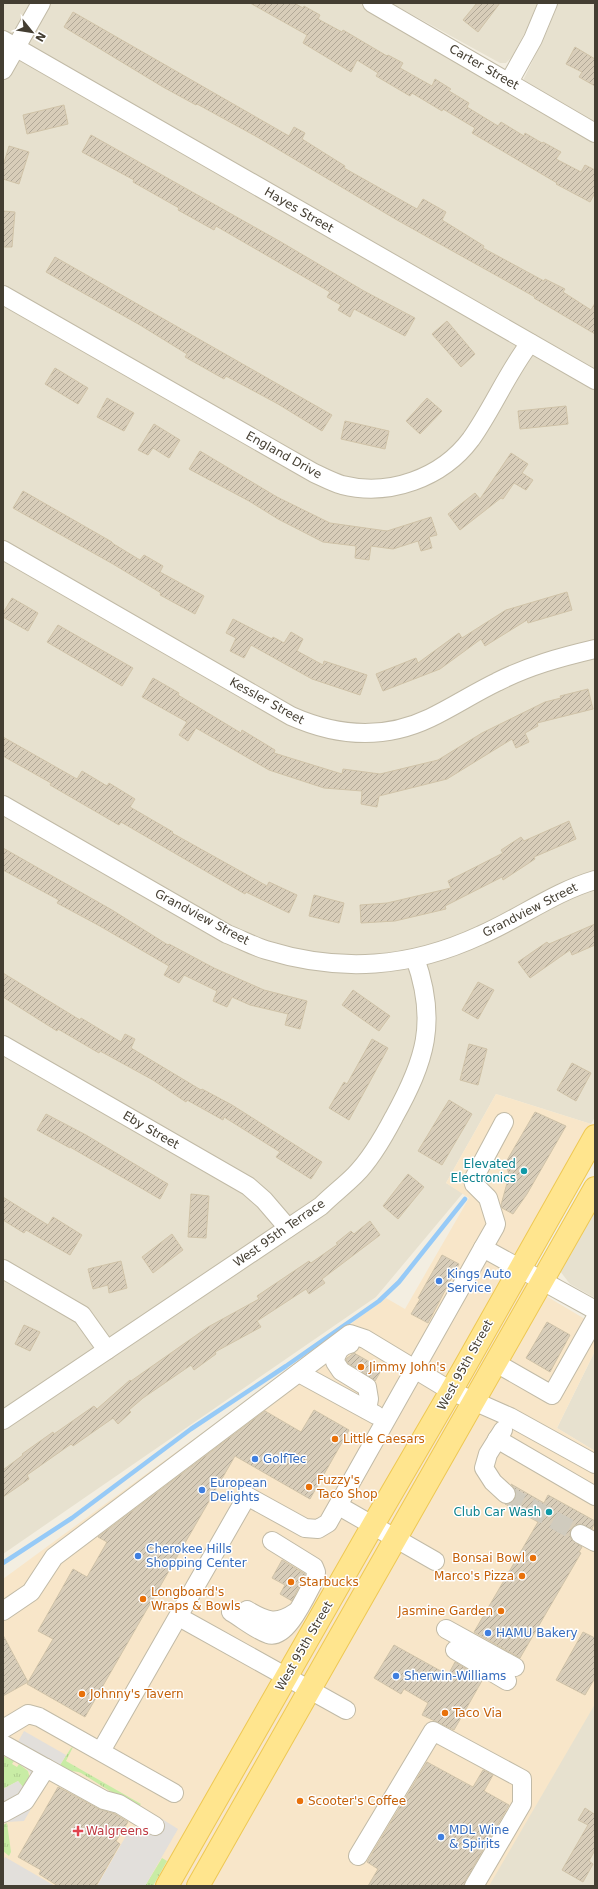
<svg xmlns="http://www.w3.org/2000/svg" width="598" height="1889" viewBox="0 0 598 1889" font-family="'DejaVu Sans',sans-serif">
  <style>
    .residential { fill: #e7e1cf }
    .commercial { fill: #f8e6c9 }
    .grass { fill: url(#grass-tufts) }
    .parking { fill: #e2dfdb }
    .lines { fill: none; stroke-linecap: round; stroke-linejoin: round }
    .stream { stroke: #96caf7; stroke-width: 4.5 }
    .building { fill: url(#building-hatch); stroke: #d0c3a8 }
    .minor-tunnel { stroke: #d0cbbe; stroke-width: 18; stroke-dasharray: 18 9; stroke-linecap: butt }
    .minor-casing { stroke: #c1baa6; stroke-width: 20 }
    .major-casing { stroke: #eec853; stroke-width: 24 }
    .minor { stroke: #fff; stroke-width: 18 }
    .major { stroke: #ffe58e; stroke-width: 22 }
    .culture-dot { fill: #0f9aa8; stroke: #fff; stroke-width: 1.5 }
    .shop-dot { fill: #3f7fe0; stroke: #fff; stroke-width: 1.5 }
    .food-dot { fill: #e8710a; stroke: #fff; stroke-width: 1.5 }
    .health-dot { fill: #e0444e; stroke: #fff; stroke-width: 1.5 }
    .labels { text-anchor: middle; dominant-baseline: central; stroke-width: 3; stroke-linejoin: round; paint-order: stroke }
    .street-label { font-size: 12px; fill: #443e32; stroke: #fff }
    .culture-label { font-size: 12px; fill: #0d838f; stroke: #fff; text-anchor: end }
    .shop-label { font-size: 12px; fill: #366cbe; stroke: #fff; text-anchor: start }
    .food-label { font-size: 12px; fill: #c56008; stroke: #fff; text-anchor: start }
    .health-label { font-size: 12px; fill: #be3a42; stroke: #fff; text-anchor: start }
  </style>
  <defs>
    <pattern id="grass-tufts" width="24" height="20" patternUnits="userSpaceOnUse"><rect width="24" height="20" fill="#c8eca5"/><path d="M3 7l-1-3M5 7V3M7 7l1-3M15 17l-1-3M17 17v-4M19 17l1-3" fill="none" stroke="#adcb8e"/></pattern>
    <pattern id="building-hatch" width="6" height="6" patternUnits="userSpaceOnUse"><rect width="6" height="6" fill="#d8cdb9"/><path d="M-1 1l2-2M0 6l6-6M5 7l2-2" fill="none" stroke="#b1a897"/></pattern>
  </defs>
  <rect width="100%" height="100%" fill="#f3eee1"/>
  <g class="residential">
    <path d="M3,3H360L517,93L548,29L557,3H595V1117L591,1124L496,1094L446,1183L463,1193L376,1297L3,1554Z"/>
    <path d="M391,3H537L529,25L512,57L506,63H500Z"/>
    <path d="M595,1207V1298L570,1284L560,1271Z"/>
    <path d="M595,1351V1451L557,1428Z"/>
    <path d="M595,1700V1886H488Z"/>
  </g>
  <path class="commercial" d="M496,1094L591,1124L507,1273L595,1325V1351L557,1428L595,1451V1704L489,1886H3V1579L386,1298L405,1309L469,1198L446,1183Z"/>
  <g class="grass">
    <path d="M73,1747L66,1761L141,1804L137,1808L81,1773C74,1770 63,1772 60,1765L71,1748Z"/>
    <path d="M3,1756L14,1761L12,1764L17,1767L19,1764L28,1771L30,1779L23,1787L18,1781L3,1789Z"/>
    <path d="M7,1823L11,1852L9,1856L3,1851V1825Z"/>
    <path d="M162,1858L167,1861L153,1886H145Z"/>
  </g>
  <g class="parking">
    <path d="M24,1731L66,1755L53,1777L50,1776L24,1821L7,1822L3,1824V1789L18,1781L23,1787L30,1779V1773L26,1768L9,1758Z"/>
    <path d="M154,1814L178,1829L145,1886H97L130,1829L142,1834Z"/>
    <path d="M5,1857L55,1886H3V1861Z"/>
  </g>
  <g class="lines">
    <path class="stream" d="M3,1563L72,1518L191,1429L286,1366L379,1301L399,1282L465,1199"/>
  </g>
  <g class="building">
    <path d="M250,3H294L303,8L304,6L320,15L318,19L342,32L343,30L387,56L388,55L403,63L400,68L432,86L435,79L451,89L449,91L469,103L467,107L498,126L501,122L524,136L525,133L542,143L543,142L561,152L556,159L581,172L585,165L595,170V193L590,202L556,184L557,183L472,133L475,128L443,109L442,111L412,93L410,96L376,76L378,73L357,60L351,72L303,43L307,35Z"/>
    <path d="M477,3H500L478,32L463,20Z"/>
    <path d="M73,12L289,136L294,127L305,133L302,139L345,166L344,168L417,209L423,199L446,212L442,220L484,246L483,248L544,281L545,279L565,289L563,292L591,310L595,303V334L534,298L535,297L397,220L259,138L197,104L196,105L163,87L64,27Z"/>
    <path d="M575,47L595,59V86L579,77L582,72L566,64Z"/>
    <path d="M64,105L68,124L27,134L23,115Z"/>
    <path d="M91,135L281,242L364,291L415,318L405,336L354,309L350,317L338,310L341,305L327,297L330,292L216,226L214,230L178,210L179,208L133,182L134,180L82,152Z"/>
    <path d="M9,146L29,152L19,184L3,179V166Z"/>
    <path d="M3,211L15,212L12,247H3Z"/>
    <path d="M55,257L332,415L322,431L278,404L226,376L224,379L185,357L187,354L140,325L46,272Z"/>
    <path d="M447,321L475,354L461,367L432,334Z"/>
    <path d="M55,368L88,388L78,404L45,384Z"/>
    <path d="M107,398L134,413L124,431L97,417Z"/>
    <path d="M427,398L442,411L420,434L406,421Z"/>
    <path d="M566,406L568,424L520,429L518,411Z"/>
    <path d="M345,421L389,431L385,449L341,439Z"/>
    <path d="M154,424L180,440L169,458L153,448L148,455L138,450Z"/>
    <path d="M200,451L277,497L330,523L387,531L431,517L437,535L429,537L432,548L421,551L418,541L393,549L371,546L369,560L355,558L356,546L323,542L278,519L249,501L189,469Z"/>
    <path d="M511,453L528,464L522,473L533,480L526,490L514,483L503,499L501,498L460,530L448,514L475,493L480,499Z"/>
    <path d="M23,491L112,542V543L140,560L144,555L163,566L160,572L204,596L195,614L160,595L161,593L113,564L13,508Z"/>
    <path d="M567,592L572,610L528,623L527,620L485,646L481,639L440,669L383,691L376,674L416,658L418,663L459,633L462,638L506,610Z"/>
    <path d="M12,598L38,613L28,631L3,617V613Z"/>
    <path d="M233,619L272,639L273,637L284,643L291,632L303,639L297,651L323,665L324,661L367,675L360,695L312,679L251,645L244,658L230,651L236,638L226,633Z"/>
    <path d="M58,625L133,668L122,686L47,642Z"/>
    <path d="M153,678L179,693L178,695L241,733L242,730L275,750L274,753L342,774L343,769L380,774L438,760L482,733L545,702L561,698L560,696L588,689L593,709L537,723L538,726L525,733L529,742L516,748L512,739L447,779L379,796L377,807L361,804L362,791L324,788L269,770L196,728L188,741L179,735L187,722L142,697Z"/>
    <path d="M3,737L77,779L82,771L107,786L109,783L135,799L130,807L173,832L172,833L267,886L269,882L297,895L289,913L246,892L245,894L121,822L119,825L50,785L51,783L3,756Z"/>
    <path d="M569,821L576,839L534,857L535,859L503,880L502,877L445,906L446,909L395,921L361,923L360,905L387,903L451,888L448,881L503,853L501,850L521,837L524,841Z"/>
    <path d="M3,848L112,910L168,945L169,944L214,968L264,990L307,1001L300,1029L285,1025L288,1014L250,1005L232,997L227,1007L213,1001L217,991L184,975L179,983L164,975L169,966L98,925L57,903L59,900L3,870Z"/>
    <path d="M314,895L344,903L339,923L309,916Z"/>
    <path d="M595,924V945L572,955L570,950L530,978L518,962L547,942L549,944Z"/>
    <path d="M3,973L80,1020L81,1018L121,1042L125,1034L135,1039L131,1048L201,1090L202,1089L232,1105L322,1162L311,1179L276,1157L280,1152L224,1117L223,1120L187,1100L186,1102L153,1080L100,1051L99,1053L58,1029L57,1031L3,997Z"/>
    <path d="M478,982L494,990L478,1019L462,1010Z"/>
    <path d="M353,990L390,1016L379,1031L342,1005Z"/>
    <path d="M372,1039L388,1048L349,1120L329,1108L344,1082L347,1084Z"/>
    <path d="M469,1044L487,1049L478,1085L460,1080Z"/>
    <path d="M572,1063L591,1073L576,1101L557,1090Z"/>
    <path d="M449,1100L472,1114L442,1165L418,1151Z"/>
    <path d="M535,1112L566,1126L527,1194L513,1214L502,1208L501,1205L507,1183L510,1180L506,1162Z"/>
    <path d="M46,1114L86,1135L168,1184L160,1199L70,1147V1148L37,1130Z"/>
    <path d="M408,1174L424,1187L398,1219L383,1206Z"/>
    <path d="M191,1194L209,1196L206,1238L188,1237Z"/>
    <path d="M3,1197L48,1225L53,1217L82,1235L70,1255L26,1230L24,1233L3,1220Z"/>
    <path d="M370,1221L380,1235L322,1279L325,1283L309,1294L306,1289L257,1321L261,1327L215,1352L216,1354L194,1370L191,1365L143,1398L129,1410L131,1412L118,1424L113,1418L73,1446L71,1444L27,1475L29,1479L3,1497V1470L23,1455L22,1454L53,1432L54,1434L94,1406L97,1409L130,1380L131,1381L208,1327L259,1299L257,1296L309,1261L311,1263L338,1244L336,1243L351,1231L354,1234Z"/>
    <path d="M172,1234L183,1250L153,1273L142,1257Z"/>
    <path d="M442,1255L459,1264L428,1323L411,1314L420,1299L418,1298Z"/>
    <path d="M121,1261L127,1288L109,1293L108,1285L93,1289L88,1269Z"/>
    <path d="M547,1322L570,1335L550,1372L526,1358Z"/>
    <path d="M24,1325L40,1332L30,1351L15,1344Z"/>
    <path d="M354,1353L382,1369L375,1381L348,1363L346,1360L347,1358Z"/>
    <path d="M314,1410L349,1430L310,1499L235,1456L85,1717L27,1684L28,1682L3,1696V1635L28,1682L53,1639L38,1631L73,1569L87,1577L107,1542L98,1537L265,1411L301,1432Z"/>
    <path d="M511,1484L544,1503L548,1495L595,1521L592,1529L580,1524L575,1525L571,1529L570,1534L571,1539L582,1547L579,1552L581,1553L520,1658L474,1632L538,1522L505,1504L513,1501L516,1497V1491Z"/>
    <path d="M282,1560L305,1574L292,1601L280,1594L285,1585L272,1578Z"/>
    <path d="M583,1632L595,1638V1678L585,1695L556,1680Z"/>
    <path d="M394,1645L448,1675L455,1662L483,1679L454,1730L422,1715L428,1703L404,1689L401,1694L374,1678Z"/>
    <path d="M427,1762L473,1787L483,1770L493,1775L484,1791L509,1805L465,1881L464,1886H368L378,1869L367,1862Z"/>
    <path d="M58,1787L99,1809L115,1814L128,1822L116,1841L120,1844L96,1886H58L39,1874L41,1870L18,1857Z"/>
    <path d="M585,1808L594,1814L595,1812V1850L589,1861L593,1864L583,1882L562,1870L588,1825L578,1820Z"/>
  </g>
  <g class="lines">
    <path class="minor-tunnel" d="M506,1494L580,1534"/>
    <defs>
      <g id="minor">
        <path d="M372,3L595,133"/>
        <path d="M3,40L595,380"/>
        <path d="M3,70L41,3"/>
        <path d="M509,82L533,39L548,3"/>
        <path d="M3,295L314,473C323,477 332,482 342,485C389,497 442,478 471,439C493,408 507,373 530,343"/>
        <path d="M3,550L291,716C336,736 384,740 430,718C453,707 474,693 497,682C528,666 561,657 595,649"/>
        <path d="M3,805L227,934C240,939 253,946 266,950C341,973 410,968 481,935C520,918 554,892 595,880"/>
        <path d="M3,1045L248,1186L264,1200L288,1228"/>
        <path d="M483,1248L495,1227L496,1224L488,1198L474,1184L473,1180L504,1122"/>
        <path d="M3,1269L82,1315L107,1350"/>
        <path d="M350,1344C341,1345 336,1353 335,1362L341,1371L367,1387L369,1399L367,1410"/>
        <path d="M496,1363L552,1395L595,1319"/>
        <path d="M299,1373L376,1415"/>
        <path d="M3,1420L321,1206C332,1195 344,1186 355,1175C371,1159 383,1138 394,1117C425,1061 438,1022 415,958"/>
        <path d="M503,1430L488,1454L484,1468L493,1482L506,1494"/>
        <path d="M497,1439L595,1496"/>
        <path d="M339,1506L435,1561"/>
        <path d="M580,1534L595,1542"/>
        <path d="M247,1610C267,1622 277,1625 296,1612"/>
        <path d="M3,1611L31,1592L54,1557L350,1334L365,1339L451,1391L510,1417L595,1464"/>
        <path d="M231,1612C243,1619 256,1630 268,1634C287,1641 307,1593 315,1579L316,1572L314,1567L272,1541"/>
        <path d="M179,1617L346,1710"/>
        <path d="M446,1629L515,1667"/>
        <path d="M455,1650L507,1681"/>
        <path d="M3,1729L28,1714L39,1717L174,1793"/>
        <path d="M3,1744L46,1768L25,1801L3,1813"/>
        <path d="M101,1751L247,1496L305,1528L318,1529L328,1523L483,1248L595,1310"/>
        <path d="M46,1768L104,1800L119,1804L155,1826"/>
        <path d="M358,1856L433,1731L522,1779V1804L474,1886"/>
      </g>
      <g id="major">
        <path d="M167,1886L373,1525L451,1391L595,1136"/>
        <path d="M198,1886L595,1188"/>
      </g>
    </defs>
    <use href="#minor" class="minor-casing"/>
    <use href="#major" class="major-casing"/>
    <use href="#minor" class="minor"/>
    <use href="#major" class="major"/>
  </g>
  <g class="culture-dot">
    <circle cx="524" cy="1171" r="4"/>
    <circle cx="549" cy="1512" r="4"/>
  </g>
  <g class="shop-dot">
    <circle cx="439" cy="1281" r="4"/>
    <circle cx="255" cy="1459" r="4"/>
    <circle cx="202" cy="1490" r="4"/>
    <circle cx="138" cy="1556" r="4"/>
    <circle cx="488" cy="1633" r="4"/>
    <circle cx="396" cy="1676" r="4"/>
    <circle cx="441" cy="1837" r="4"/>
  </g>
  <g class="food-dot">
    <circle cx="361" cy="1367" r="4"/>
    <circle cx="335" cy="1439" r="4"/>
    <circle cx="309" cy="1487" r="4"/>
    <circle cx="533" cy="1558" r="4"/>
    <circle cx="522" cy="1576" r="4"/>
    <circle cx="291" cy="1582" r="4"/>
    <circle cx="143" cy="1599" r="4"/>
    <circle cx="501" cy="1611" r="4"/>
    <circle cx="82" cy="1694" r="4"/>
    <circle cx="445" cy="1713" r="4"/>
    <circle cx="300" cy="1801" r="4"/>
  </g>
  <path class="health-dot" d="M76 1825h4v4h4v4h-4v4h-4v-4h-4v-4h4z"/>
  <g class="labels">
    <g class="street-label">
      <text transform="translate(484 67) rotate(30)">Carter Street</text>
      <text transform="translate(299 210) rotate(30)">Hayes Street</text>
      <text transform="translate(284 455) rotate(29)">England Drive</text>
      <text transform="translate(267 701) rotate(29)">Kessler Street</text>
      <text transform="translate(530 910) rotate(-27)">Grandview Street</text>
      <text transform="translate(202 917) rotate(28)">Grandview Street</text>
      <text transform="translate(151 1130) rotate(30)">Eby Street</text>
      <text transform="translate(279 1233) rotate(-35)">West 95th Terrace</text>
      <text transform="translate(465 1365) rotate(-61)">West 95th Street</text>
      <text transform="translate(304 1646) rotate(-60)">West 95th Street</text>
    </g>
    <g class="culture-label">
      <text x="516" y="1164">Elevated<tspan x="516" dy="14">Electronics</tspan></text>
      <text x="541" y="1512">Club Car Wash</text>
    </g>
    <g class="shop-label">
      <text x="447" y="1274">Kings Auto<tspan x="447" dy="14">Service</tspan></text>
      <text x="263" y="1459">GolfTec</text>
      <text x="210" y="1483">European<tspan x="210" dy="14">Delights</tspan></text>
      <text x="146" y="1549">Cherokee Hills<tspan x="146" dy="14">Shopping Center</tspan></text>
      <text x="496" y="1633">HAMU Bakery</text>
      <text x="404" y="1676">Sherwin-Williams</text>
      <text x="449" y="1830">MDL Wine<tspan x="449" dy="14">&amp; Spirits</tspan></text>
    </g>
    <g class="food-label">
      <text x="369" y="1367">Jimmy John's</text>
      <text x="343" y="1439">Little Caesars</text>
      <text x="317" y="1480">Fuzzy's<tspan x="317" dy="14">Taco Shop</tspan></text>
      <text x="525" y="1558" text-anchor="end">Bonsai Bowl</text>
      <text x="514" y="1576" text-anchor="end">Marco's Pizza</text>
      <text x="299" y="1582">Starbucks</text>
      <text x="151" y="1592">Longboard's<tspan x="151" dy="14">Wraps &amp; Bowls</tspan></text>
      <text x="493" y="1611" text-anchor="end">Jasmine Garden</text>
      <text x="90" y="1694">Johnny's Tavern</text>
      <text x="453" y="1713">Taco Via</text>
      <text x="308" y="1801">Scooter's Coffee</text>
    </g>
    <g class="health-label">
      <text x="86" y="1831">Walgreens</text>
    </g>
  </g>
  <rect width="598" height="1889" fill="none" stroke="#443e32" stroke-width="8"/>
  <g transform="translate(32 32) rotate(120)" stroke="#ffffff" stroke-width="3" paint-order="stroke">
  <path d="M0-3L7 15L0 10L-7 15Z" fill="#443e32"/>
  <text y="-6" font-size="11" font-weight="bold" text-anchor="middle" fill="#443e32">N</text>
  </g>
</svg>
